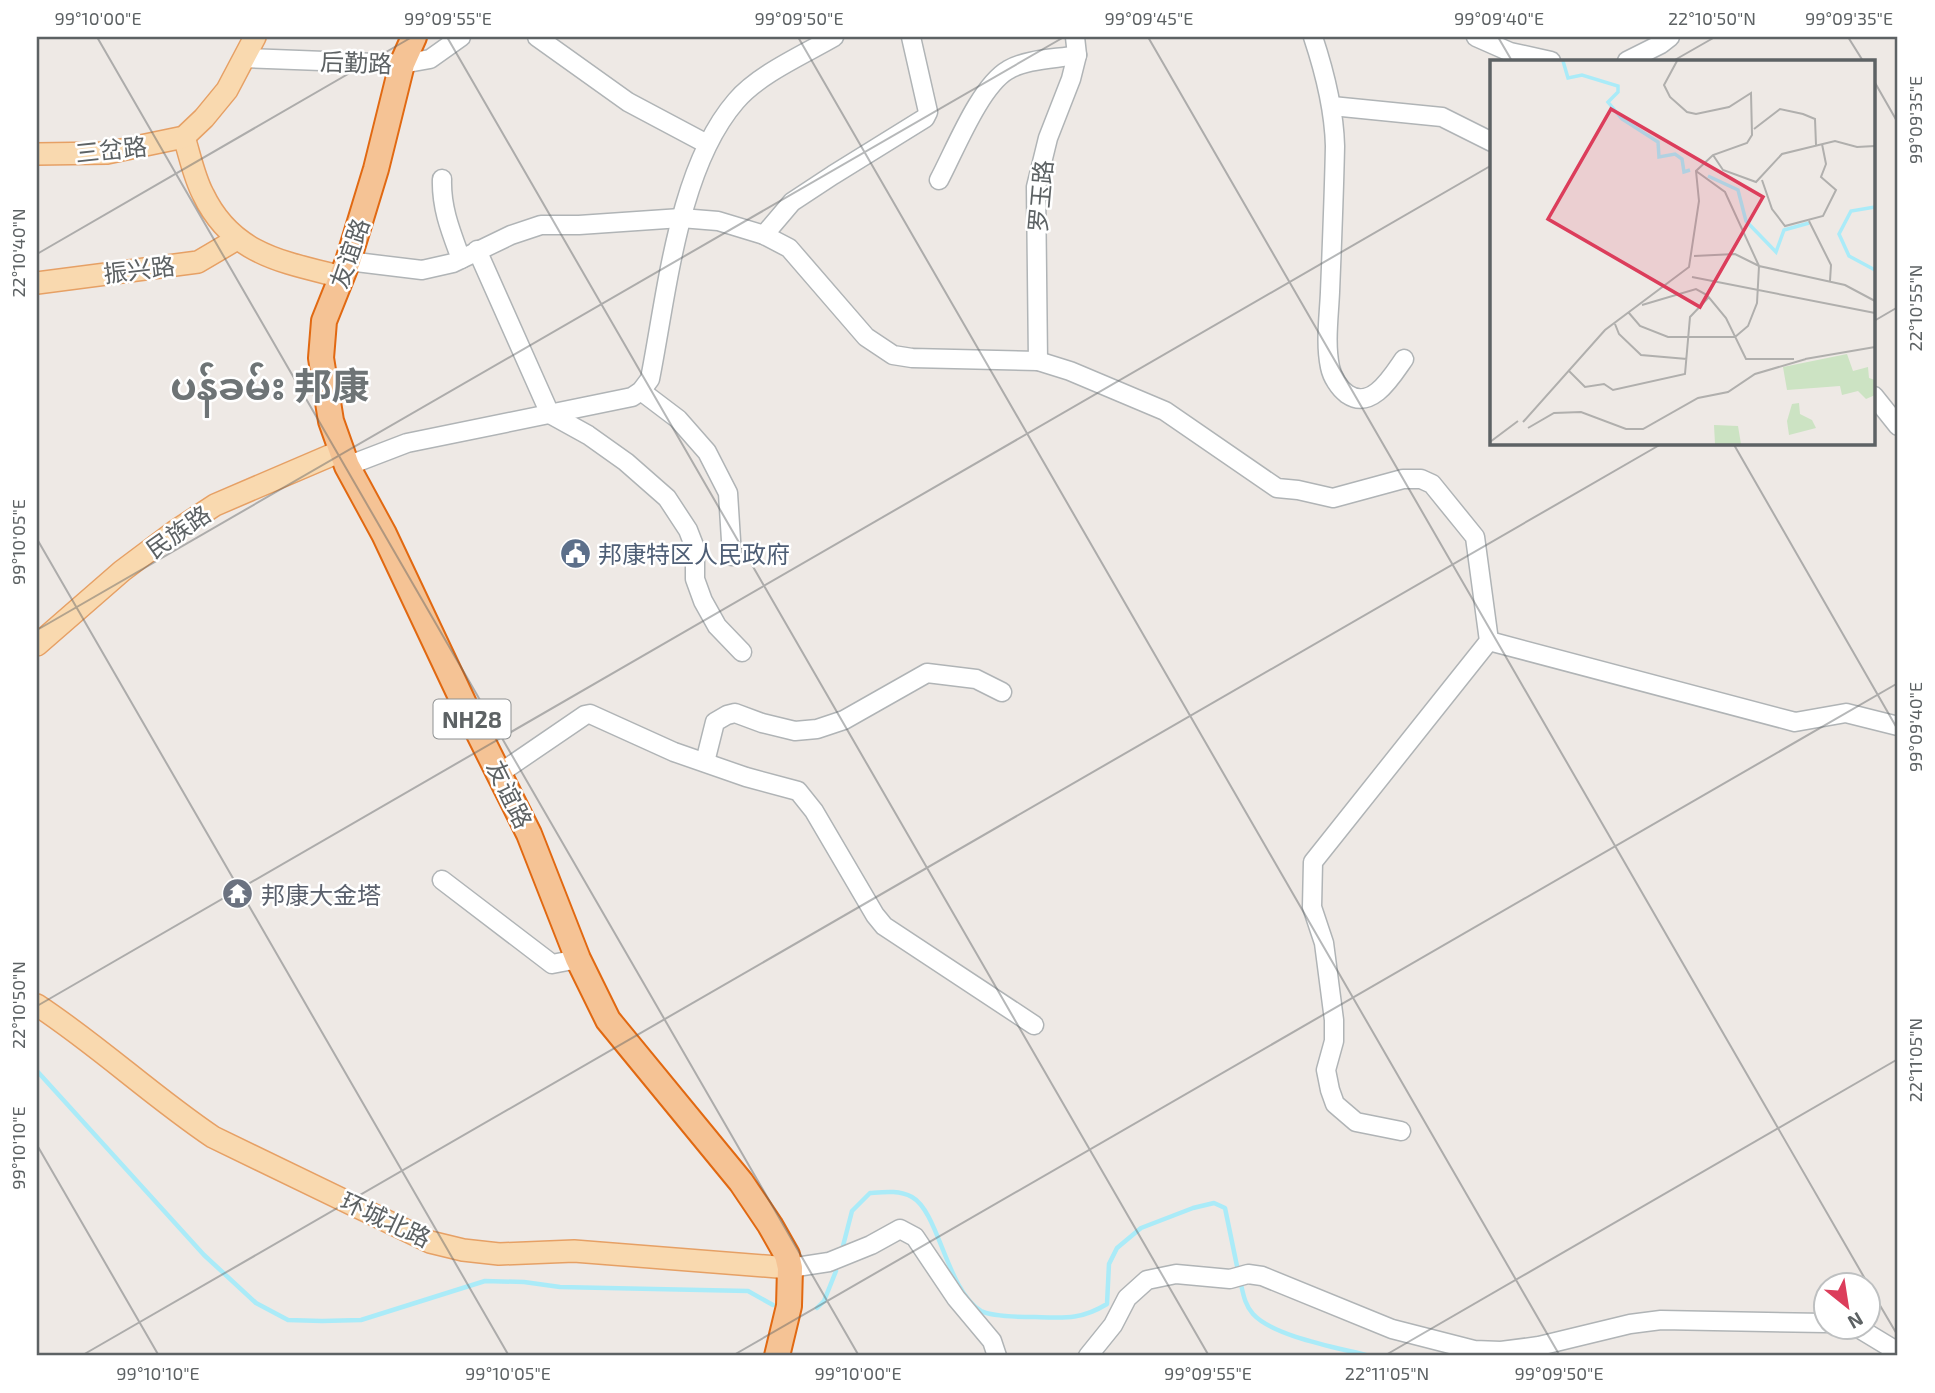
<svg xmlns="http://www.w3.org/2000/svg" width="1935" height="1393" viewBox="0 0 1935 1393" font-family="'Exo 2','Noto Sans SC','Noto Sans Myanmar',sans-serif">
  <style>
    .lines { fill: none; stroke-linecap: round; stroke-linejoin: round }
    .stream { stroke: #aaebf8; stroke-width: 4.5 }
    .minor-casing { stroke: #b0b4b6; stroke-width: 21 }
    .major-casing { stroke: #e6a065; stroke-width: 24 }
    .highway-casing { stroke: #e16912; stroke-width: 28 }
    .minor { stroke: #fff; stroke-width: 18 }
    .major { stroke: #f9d9af; stroke-width: 21 }
    .highway { stroke: #f5c395; stroke-width: 24 }
    .ticks { fill: none; stroke: #5d6264; stroke-width: 2; stroke-opacity: 0.45 }
    .labels { text-anchor: middle; dominant-baseline: central; stroke-width: 5; stroke-linejoin: round; paint-order: stroke }
    .shield { fill: #fff; stroke: #8e9192; stroke-width: 2 }
    .shield-label { font-size: 23px; font-weight: bold; fill: #5d6264 }
    .street-label { font-size: 24px; fill: #5d6264; stroke: #fff }
    .service-label { font-size: 24px; fill: #4e5e75; stroke: #fff; text-anchor: start }
    .worship-label { font-size: 24px; fill: #5b616d; stroke: #fff; text-anchor: start }
    .town-label { font-size: 38px; font-weight: bold; fill: #6e7476; stroke: #fff }
    .inset-river { fill: none; stroke: #aaebf8; stroke-width: 3.5 }
    .inset-road { fill: none; stroke: #b0afad; stroke-width: 2 }
    .view { fill: #dc3d5b; fill-opacity: 0.15; stroke: #dc3d5b; stroke-width: 3.5 }
    .inset-edge { fill: none; stroke: #5d6264; stroke-width: 3.5 }
    .neatline { fill: none; stroke: #5d6264; stroke-width: 2.5 }
    .ticks-label { font-size: 18px; text-anchor: middle; fill: #5d6264 }
  </style>
  <rect width="100%" height="100%" fill="#eee9e5"/>
  <g class="lines">
    <g class="stream">
      <path d="M37,1071L204,1255L256,1303L288,1320L322,1321L361,1320L485,1281L524,1282L560,1287L748,1291L773,1305"/>
      <path d="M843,1246L852,1211L870,1193C884,1192 899,1190 912,1197C939,1212 947,1291 981,1311C993,1317 1022,1317 1035,1317C1064,1318 1081,1320 1107,1304L1109,1264L1117,1248L1141,1228L1193,1208L1214,1203L1225,1208L1238,1271"/>
      <path d="M1240,1280C1243,1292 1244,1304 1253,1314C1274,1337 1340,1348 1370,1356"/>
      <path d="M817,1308L824,1301L836,1271"/>
      <path d="M1656,1356H1682"/>
    </g>
    <defs>
      <g id="minor">
        <path d="M537,37L628,102L707,144"/>
        <path d="M1313,37C1325,73 1334,108 1335,146C1334,195 1332,243 1330,292C1329,316 1325,343 1330,367C1332,377 1339,388 1347,394C1372,411 1392,376 1404,359"/>
        <path d="M1476,37L1510,52L1551,61"/>
        <path d="M244,58L402,64L430,59L461,37"/>
        <path d="M1627,61L1661,44L1670,37"/>
        <path d="M1332,106L1442,117L1492,142"/>
        <path d="M442,179C441,208 451,232 461,259"/>
        <path d="M939,180C955,150 980,86 1008,70C1026,59 1055,59 1077,55"/>
        <path d="M764,235L792,202L833,175L925,118L928,112L911,37"/>
        <path d="M477,250L550,414L588,435L626,462L667,498L688,530L695,548V579L703,601L717,626L742,652"/>
        <path d="M348,261L422,270L453,263L511,235L541,225H579L681,218L718,221L764,235L789,248L866,337L893,355L912,358L1038,361L1070,371L1165,411L1277,488L1298,490L1333,498L1403,479H1421L1432,484L1475,537L1489,641L1313,862L1312,907L1324,943L1334,1020V1041L1326,1070L1330,1090L1335,1104L1356,1122L1401,1131"/>
        <path d="M1038,361L1036,187L1048,138L1071,79L1077,55L1075,37"/>
        <path d="M641,391L678,419L707,452L728,493L732,556"/>
        <path d="M1874,396L1898,426"/>
        <path d="M347,466L407,443L632,397L641,391L650,379C667,293 678,168 736,101C759,74 803,55 834,37"/>
        <path d="M1489,641L1795,722L1846,713L1898,726"/>
        <path d="M705,762L715,722L727,715L735,713L762,723L795,731L817,729L844,720L927,673L976,679L1002,692"/>
        <path d="M500,773L585,715L590,714L674,752L746,777L798,791L814,811L875,915L884,926L1034,1025"/>
        <path d="M442,880L552,964L578,959"/>
        <path d="M790,1268L829,1262L871,1245L900,1229L915,1237L956,1298L992,1341L997,1356"/>
        <path d="M1850,1326L1860,1329L1898,1352"/>
        <path d="M1088,1356L1113,1325L1127,1298L1147,1280L1176,1274L1230,1279L1248,1274L1262,1276L1392,1329L1474,1350L1501,1351L1539,1346L1630,1324L1661,1320L1826,1323"/>
      </g>
      <g id="major">
        <path d="M184,137C190,156 194,177 203,194C232,255 283,262 342,277"/>
        <path d="M37,154L107,153L184,137L204,118L227,90L255,37"/>
        <path d="M37,283L198,262L237,239"/>
        <path d="M37,645L122,571L174,532L215,505L341,451"/>
        <path d="M37,1005C98,1045 152,1096 213,1137L430,1242L463,1250L499,1254L574,1251L790,1268"/>
      </g>
      <path id="highway" d="M414,37L402,64L376,169L348,261L324,321L321,358L331,421L347,466L384,534L467,710L529,834L578,959L608,1020L741,1182L770,1225L787,1255L790,1268L789,1306L777,1356"/>
    </defs>
    <use href="#minor" class="minor-casing"/>
    <use href="#major" class="major-casing"/>
    <use href="#highway" class="highway-casing"/>
    <use href="#minor" class="minor"/>
    <use href="#major" class="major"/>
    <use href="#highway" class="highway"/>
  </g>
  <path class="ticks" d="M97,37L859,1356M447,37L1209,1356M798,37L1560,1356M1148,37L1868,1284M1498,37L1512,61M1848,37L1863,61M1673,61L1715,37M1874,81L1898,123M37,254L412,37M1874,321L1898,307M1733,443L1898,730M37,539L509,1356M37,630L1064,37M37,1006L1492,165M37,1145L159,1356M1868,1285L1898,1336M81,1356L1663,443M732,1356L1898,683M1384,1356L1898,1059"/>
  <defs>
    <symbol id="civic-disc" viewBox="-11 -11 22 22"><circle r="9.5" fill="#5c6f8a" stroke="#fff"/><path d="M-.6-6.5H3V-4.5H.6V-3L4-1V1h2V6H-6V1h2V-1L-.6-3ZM-1.2 2.5V6h2.4V2.5Z" fill="#fff"/></symbol>
    <symbol id="temple-disc" viewBox="-11 -11 22 22"><circle r="9.5" fill="#6b7280" stroke="#fff"/><path d="M0-6L5-2H3V0L6.5 2.5H4V6H1.5V3h-3V6H-4V2.5H-6.5L-3 0V-2H-5Z" fill="#fff"/></symbol>
  </defs>
  <g fill-rule="evenodd">
    <use href="#civic-disc" x="558" y="536" width="35" height="35"/>
    <use href="#temple-disc" x="220" y="876" width="35" height="35"/>
  </g>
  <g class="labels">
    <rect class="shield" x="433.5" y="699.5" width="77" height="39" rx="5"/>
    <g class="shield-label">
      <text x="472" y="719">NH28</text>
    </g>
    <g class="street-label">
      <text transform="translate(356 62) rotate(2)">后勤路</text>
      <text transform="translate(111 149) rotate(-6)">三岔路</text>
      <text transform="translate(1040 196) rotate(-85)">罗玉路</text>
      <text transform="translate(349 253) rotate(-71)">友谊路</text>
      <text transform="translate(139 269) rotate(-7)">振兴路</text>
      <text transform="translate(178 531) rotate(-35)">民族路</text>
      <text transform="translate(510 794) rotate(64)">友谊路</text>
      <text transform="translate(386 1219) rotate(25)">环城北路</text>
    </g>
    <g class="service-label">
      <text x="598" y="553">邦康特区人民政府</text>
    </g>
    <g class="worship-label">
      <text x="261" y="894">邦康大金塔</text>
    </g>
    <g class="town-label">
      <text x="270" y="385">ပန်ခမ်း 邦康</text>
    </g>
  </g>
  <g transform="translate(1490 60)">
    <rect width="385" height="385" fill="#eee9e5"/>
    <path d="M357,294L363,311L378,307L379,318L385,320V335L376,339L368,331L352,335L350,326L297,330L293,307ZM309,343L310,354L322,360L326,368L299,375L297,361L302,344ZM224,365L248,366L251,384H225Z" fill="#cce3c3"/>
    <path class="inset-river" d="M73,1L78,18L92,15L128,26V32L118,42L132,59L168,82L169,97L185,94L192,99L194,112L200,110M218,116L248,130L256,161L286,192L294,170L319,163M385,147L361,151L349,174L359,196L385,210"/>
    <path class="inset-road" d="M264,69L290,49L313,54L325,59L326,85M223,95L233,110L266,122L292,94L345,81L367,87L385,86M272,120L282,149L295,166L333,156L346,130L331,117L336,104L332,84M319,161L341,205L340,221M204,196L245,194L269,206L355,225L385,241M202,217L385,253M152,245L206,229L217,235L236,258L256,299H304M139,253L150,266L178,277H245L258,266L267,243L269,206L235,132L206,111M125,264L129,274L151,295L197,299M315,299L385,287M78,310L95,327L114,324L123,330L195,314L200,257L219,237M33,362L115,270L199,207L209,141L206,111L223,95L257,83L262,75L261,33L239,47L206,54L197,52L180,37L174,25L187,1M38,368L64,353L91,352L136,369H153L208,338L238,332L265,314L316,299M0,382L28,361"/>
    <path class="view" d="M121,49L273,137L210,247L58,159Z"/>
    <rect width="385" height="385" class="inset-edge"/>
  </g>
  <rect width="1935" height="1393" fill="none" stroke="#ffffff" stroke-width="77"/>
  <g transform="translate(1847 1306) rotate(150)"><circle r="33" fill="#ffffff" stroke="#bec0c1" stroke-width="2"/>
  <path d="M0-5L12 26L0 18L-12 26Z" fill="#dc3d5b"/>
  <text y="-10" font-size="19" font-weight="bold" text-anchor="middle" fill="#5d6264">N</text>
  </g>
  <rect x="38" y="38" width="1858" height="1316" class="neatline"/>
  <g class="ticks-label">
    <text x="98" y="25">99°10'00"E</text>
    <text x="448" y="25">99°09'55"E</text>
    <text x="799" y="25">99°09'50"E</text>
    <text x="1149" y="25">99°09'45"E</text>
    <text x="1499" y="25">99°09'40"E</text>
    <text x="1712" y="25">22°10'50"N</text>
    <text x="1849" y="25">99°09'35"E</text>
    <text transform="translate(1916 120) rotate(-90)" y="6">99°09'35"E</text>
    <text transform="translate(19 253) rotate(-90)" y="6">22°10'40"N</text>
    <text transform="translate(1916 308) rotate(-90)" y="6">22°10'55"N</text>
    <text transform="translate(19 542) rotate(-90)" y="6">99°10'05"E</text>
    <text transform="translate(1916 727) rotate(-90)" y="6">99°09'40"E</text>
    <text transform="translate(19 1005) rotate(-90)" y="6">22°10'50"N</text>
    <text transform="translate(1916 1060) rotate(-90)" y="6">22°11'05"N</text>
    <text transform="translate(19 1148) rotate(-90)" y="6">99°10'10"E</text>
    <text x="158" y="1380">99°10'10"E</text>
    <text x="508" y="1380">99°10'05"E</text>
    <text x="858" y="1380">99°10'00"E</text>
    <text x="1208" y="1380">99°09'55"E</text>
    <text x="1387" y="1380">22°11'05"N</text>
    <text x="1559" y="1380">99°09'50"E</text>
  </g>
</svg>
